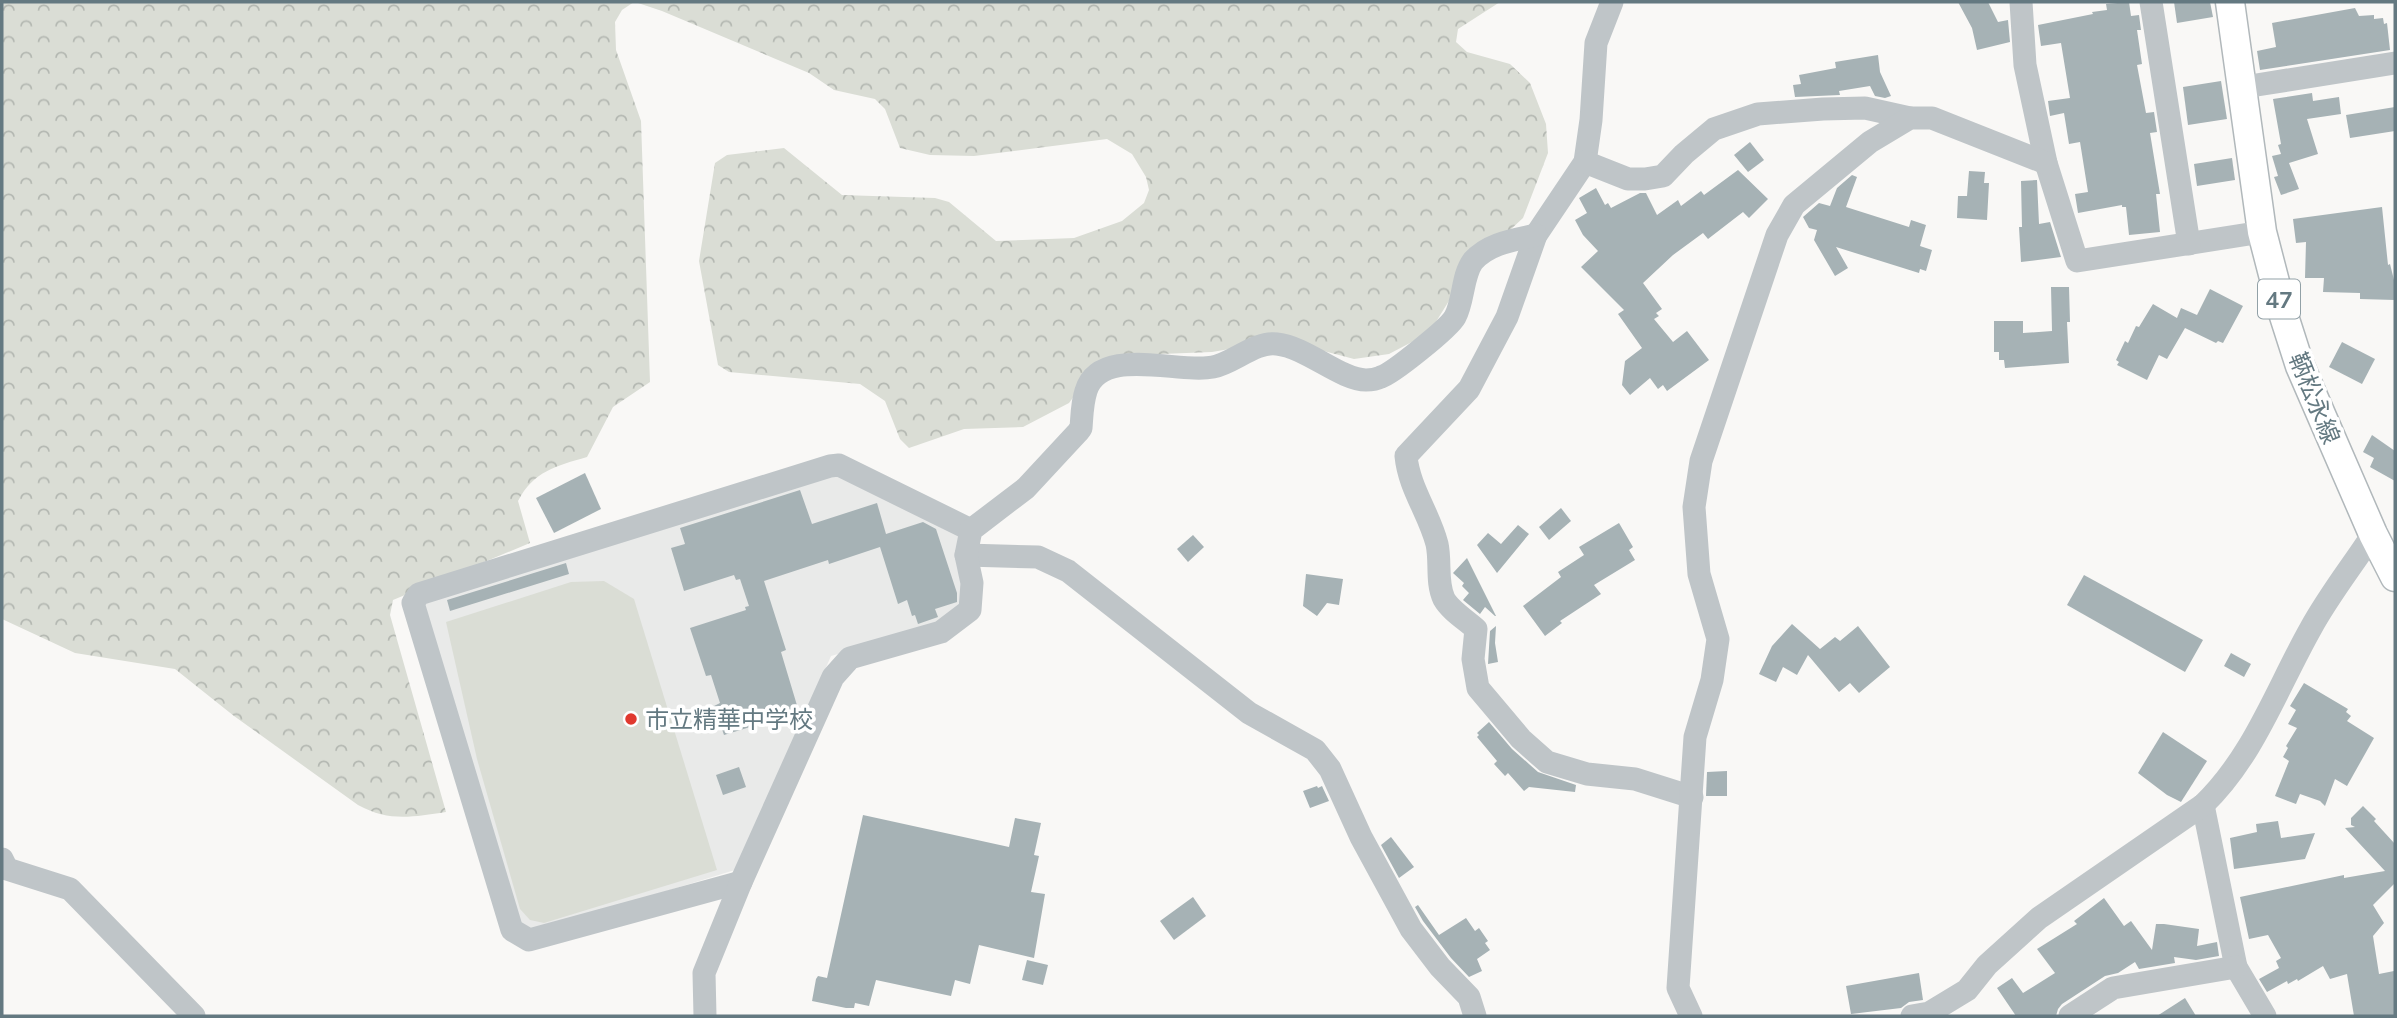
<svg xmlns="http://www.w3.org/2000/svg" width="2397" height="1018" viewBox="0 0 2397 1018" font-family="Mulish,'Noto Sans JP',sans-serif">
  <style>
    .built { fill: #e9eae9 }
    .green { fill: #daddd5 }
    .forest { fill: url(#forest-crowns) }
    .building { fill: #a6b2b5 }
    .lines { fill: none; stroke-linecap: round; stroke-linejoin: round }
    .major-casing { stroke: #b1b8bb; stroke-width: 31 }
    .minor { stroke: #bfc5c8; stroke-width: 23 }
    .major { stroke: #fff; stroke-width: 28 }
    .poi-dot { fill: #e0392f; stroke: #fff; stroke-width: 2.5 }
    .labels { text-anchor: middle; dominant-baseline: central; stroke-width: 7; stroke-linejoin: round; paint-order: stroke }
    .shield { fill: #fff; stroke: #92a1a7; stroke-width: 2 }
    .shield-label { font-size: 23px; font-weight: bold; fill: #647981 }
    .street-label { font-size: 24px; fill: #647981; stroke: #fff }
    .poi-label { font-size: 24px; fill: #647981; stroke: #fff; text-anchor: start }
  </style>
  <defs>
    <pattern id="forest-crowns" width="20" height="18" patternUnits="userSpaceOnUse" patternTransform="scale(1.75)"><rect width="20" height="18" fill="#daddd5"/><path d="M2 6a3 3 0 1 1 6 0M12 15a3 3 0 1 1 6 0" fill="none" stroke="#b4b8b2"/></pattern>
  </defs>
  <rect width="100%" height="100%" fill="#f9f8f6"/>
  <path class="built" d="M836,474L958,534L966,596L946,620L894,638L831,656L738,869L537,931L519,922L424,603Z"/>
  <path class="green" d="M604,581L634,599L717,870L544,923L530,920L520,909L477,759L446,622L571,582Z"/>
  <g class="forest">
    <path d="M2,2H634L622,10L615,22L616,50L641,121L650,382L613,407L587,457C556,466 534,471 518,501L530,543L393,600L390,615L446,812C412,817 389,822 358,805L234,716L175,669L75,653L2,619Z"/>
    <path d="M635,2H1500L1458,29L1456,42L1467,52L1510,64L1530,83L1546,124L1548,153L1523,218L1470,267L1429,333L1389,354L1354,359L1282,340L1212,352L1135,355L1085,381L1069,403L1023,427L964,429L909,448L900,439L885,401L860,384L729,372L718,365L699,261L715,163L727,155L784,148L842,195L935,198L949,202L996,241L1074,238L1122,221L1144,203L1149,190L1146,177L1132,154L1107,139L974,156L930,155L900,148L885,109L875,99L834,90L809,73L662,11Z"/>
  </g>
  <g class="building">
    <path d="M1958,2H1988L1998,22L2008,20L2010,42L1977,50L1972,28Z"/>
    <path d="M2129,2L2131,16L2139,15L2141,30H2137L2142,64L2137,65L2146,113L2154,112L2157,132L2150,133L2160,194H2156L2160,232L2129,235L2126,207H2122V205L2078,213L2075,194L2088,192L2080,142L2069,144L2064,113L2050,116L2048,101L2070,98L2061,43L2041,46L2038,25L2093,14L2092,12L2107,10L2106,4Z"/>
    <path d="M2174,2H2210L2213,17L2177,23Z"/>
    <path d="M2355,8L2359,16L2374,15V19L2383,18L2384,24L2387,23L2390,50L2260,70L2257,51L2276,47L2272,23Z"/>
    <path d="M1878,55L1880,72L1891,96L1885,98L1875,96L1870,86L1839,91L1840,95L1795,97L1793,85L1801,84L1799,75L1836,68L1835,62Z"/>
    <path d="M2221,81L2227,119L2188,125L2183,87Z"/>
    <path d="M2312,93L2313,101L2339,97L2341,114L2307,119L2318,154L2289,163L2299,189L2281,195L2274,177L2278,176L2272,156L2281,154L2278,145L2281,144L2273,99Z"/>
    <path d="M2395,107V131L2350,138L2346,115Z"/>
    <path d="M1750,142L1764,160L1748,172L1734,155Z"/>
    <path d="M2232,158L2235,180L2197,186L2194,164Z"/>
    <path d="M1738,170L1768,199L1749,218L1743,212L1708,239L1703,233L1673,255L1643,283L1662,309L1656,313L1659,316L1654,319L1673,342L1687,331L1709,360L1667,391L1663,385L1658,389L1650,378L1630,395L1622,385L1625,361L1642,348L1618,314L1624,310L1581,267L1598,251L1583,235L1575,220L1587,213L1579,198L1596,188L1605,205L1608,203L1611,208L1640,193H1646L1657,215L1678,200L1681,206L1701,191L1704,195Z"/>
    <path d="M1969,171L1985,172L1984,183H1989L1987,220L1957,218L1958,196H1967Z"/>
    <path d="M1852,175L1857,177L1846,207L1909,227L1911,220L1926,225L1920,246L1932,250L1926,271L1920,269L1919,273L1836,247L1848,268L1835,276L1814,240L1817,230L1809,228L1803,217L1819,203L1830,206L1837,188Z"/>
    <path d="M2037,180L2039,224L2050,222L2061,257L2021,262L2019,227H2022L2021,181Z"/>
    <path d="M2382,207L2388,265L2390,264L2395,284V300L2360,299V293L2323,292L2324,278H2305L2306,242L2296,243L2293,219Z"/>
    <path d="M2051,287H2069L2070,322H2067L2069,363L2005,368L2004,360H1999V352H1994V321H2023V333L2052,331Z"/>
    <path d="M2210,289L2243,306L2223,343L2218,341L2216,343L2185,328L2167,359L2159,355L2147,380L2117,365L2119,362L2116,360L2125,341L2128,343L2136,326L2139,327L2153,304L2177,318L2181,308L2197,315Z"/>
    <path d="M2342,342L2375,359L2362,384L2329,367Z"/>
    <path d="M2372,435L2395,451V481L2370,467L2374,458L2363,452Z"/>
    <path d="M585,473L601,509L554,533L536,498Z"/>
    <path d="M800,490L812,524L877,503L886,534L923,522L936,529L957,593V602L935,609L938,617L918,624L915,615L912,616L907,600L898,604L880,547L829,564L828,560L764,581L786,650L781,652L799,712L724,735L714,706L720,703L711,675L706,676L690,628L746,610L745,607L749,606L740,579L736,580L734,575L684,591L671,548L685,544L680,528Z"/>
    <path d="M1561,508L1571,521L1549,540L1539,527Z"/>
    <path d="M1619,523L1633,547L1629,550L1635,560L1594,585L1601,594L1560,621L1562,623L1545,636L1523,606L1561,577L1558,572L1584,555L1579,547Z"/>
    <path d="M1518,525L1529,534L1497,573L1477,545L1488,533L1501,544Z"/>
    <path d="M1193,535L1204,547L1188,562L1177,549Z"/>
    <path d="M1467,558L1496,616H1495L1485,607L1480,614L1463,600L1469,593L1462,586L1464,583L1453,573Z"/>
    <path d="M566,563L569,574L450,611L447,600Z"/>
    <path d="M1306,574L1343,579L1339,605L1327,603L1317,616L1303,606Z"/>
    <path d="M2084,575L2203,640L2185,672L2067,605Z"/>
    <path d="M1792,624L1820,649L1835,637L1840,641L1858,626L1890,667L1859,693L1850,683L1839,692L1808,655L1797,675L1783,667L1776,682L1759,674L1772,646Z"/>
    <path d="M1496,626L1495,643L1498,662L1488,664L1490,631Z"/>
    <path d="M2231,653L2251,664L2244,677L2224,666Z"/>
    <path d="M2304,683L2348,709L2346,712L2351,716L2347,721L2374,738L2347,786L2335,779L2325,806L2320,801L2300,794L2296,804L2275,796L2289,761L2283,757L2288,748L2286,746L2297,728L2288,724L2296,710L2290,706Z"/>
    <path d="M1489,722L1512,749L1538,772L1576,785L1575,792L1529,787L1524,791L1508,773L1505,776L1494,764L1497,761L1477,737L1479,735L1477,733Z"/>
    <path d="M2163,732L2207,761L2181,802L2167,795L2138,773Z"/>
    <path d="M739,767L746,787L723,795L716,775Z"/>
    <path d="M1727,771V796H1706L1707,772Z"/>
    <path d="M1317,786L1318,788L1322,786L1329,801L1310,808L1303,791Z"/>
    <path d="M2363,806L2376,819L2374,821L2395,844V883L2373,905L2384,923L2373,936L2379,974L2394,971L2395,1016H2354L2347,974L2330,979L2323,966L2298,981L2297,979L2288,984L2287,981L2267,992L2259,979L2279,968L2276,961L2281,958L2268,935L2249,939L2240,897L2344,875V878L2385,871L2345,828L2355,827L2351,825V818Z"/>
    <path d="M863,815L1009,847L1015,818L1041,823L1034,855L1039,856L1031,892L1045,894L1034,958L979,945L970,984L955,980L951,996L876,980L869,1006L855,1003L854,1008H846L812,1001L816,979L818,976L827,978Z"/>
    <path d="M2278,821L2281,838L2315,833L2305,859L2234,869L2230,838L2257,832L2256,824Z"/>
    <path d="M1391,837L1414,867L1399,878L1381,845Z"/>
    <path d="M1193,897L1206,916L1174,940L1160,921Z"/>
    <path d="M2104,898L2124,926L2131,921L2152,950L2156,924H2164L2199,929L2197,946L2217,942L2219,956L2196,960L2174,957L2175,963L2139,969L2135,962L2118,973L2105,976L2062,1004L2058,1009L2056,1016H2016L1997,988L2012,978L2023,993L2055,973L2037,949L2077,924L2074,921Z"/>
    <path d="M1418,905L1439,935L1466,918L1475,931L1479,928L1488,941L1485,943L1490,950L1477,959L1482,971L1469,977L1451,958L1423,921L1415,907Z"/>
    <path d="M1027,960L1048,965L1043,985L1022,980Z"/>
    <path d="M1919,973L1923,1000L1909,1002L1901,1008L1851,1014L1846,986Z"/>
    <path d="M2185,998L2196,1016H2157Z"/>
  </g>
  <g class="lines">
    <defs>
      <path id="major" d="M2230,2L2262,232L2283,313L2300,366L2373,534L2395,577"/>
    </defs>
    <use href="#major" class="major-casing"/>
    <g class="minor">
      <path d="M1612,2L1596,43L1591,120L1585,162L1536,235L1507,317L1469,389L1406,456C1409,488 1429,513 1437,544C1441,562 1436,582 1444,599C1450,610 1466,620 1476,629L1473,659L1478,688L1521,739L1547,762L1587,774L1635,779L1692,797"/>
      <path d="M2021,2L2025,65L2046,163L2077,261L2262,232"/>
      <path d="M2151,2L2189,244"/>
      <path d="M2244,87L2395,63"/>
      <path d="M1585,162L1628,179H1645L1663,176L1684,154L1714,129L1758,114L1823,109L1865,108L1910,118"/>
      <path d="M966,555L1038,557L1068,571L1249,713L1315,750L1330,769L1361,837L1411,929L1440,967L1469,997L1475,1016"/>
      <path d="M2203,805L2236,967L2265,1016"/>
      <path d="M2,859L7,869L70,889L194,1016"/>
      <path d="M741,882L529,940L512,930L413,603L419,594L830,466L839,465L971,530"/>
      <path d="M705,1016L704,973L741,882L833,677L850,658L941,632L970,610L972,583L966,555L971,530L1026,488L1078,432L1081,428C1082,416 1082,403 1086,391C1100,345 1179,374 1213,367C1234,363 1255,341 1277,344C1306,347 1341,380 1366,380C1370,380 1377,379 1381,377C1393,373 1449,328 1455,317C1464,300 1462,276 1473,261C1489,243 1514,240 1536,235"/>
      <path d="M1691,1016L1678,988L1695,737L1712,680L1718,639L1699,574L1694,507L1701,461L1777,235L1794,205L1870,142L1910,118H1932L2046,163"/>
      <path d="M1912,1016L1929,1013L1967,990L1987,965L2039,918L2203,805C2254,756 2277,688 2311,628C2329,595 2353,565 2373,534"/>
      <path d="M2070,1016L2113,988L2236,967"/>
    </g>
    <use href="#major" class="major"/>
  </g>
  <circle class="poi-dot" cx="631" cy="719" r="7"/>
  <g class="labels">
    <rect class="shield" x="2258" y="279.5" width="42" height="39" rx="5"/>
    <g class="shield-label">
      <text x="2279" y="299">47</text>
    </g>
    <g class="street-label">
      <text transform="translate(2315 398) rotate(68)">鞆松永線</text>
    </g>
    <g class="poi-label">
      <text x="645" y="719">市立精華中学校</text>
    </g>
  </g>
  <rect width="2397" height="1018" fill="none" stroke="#647981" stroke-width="7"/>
</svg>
